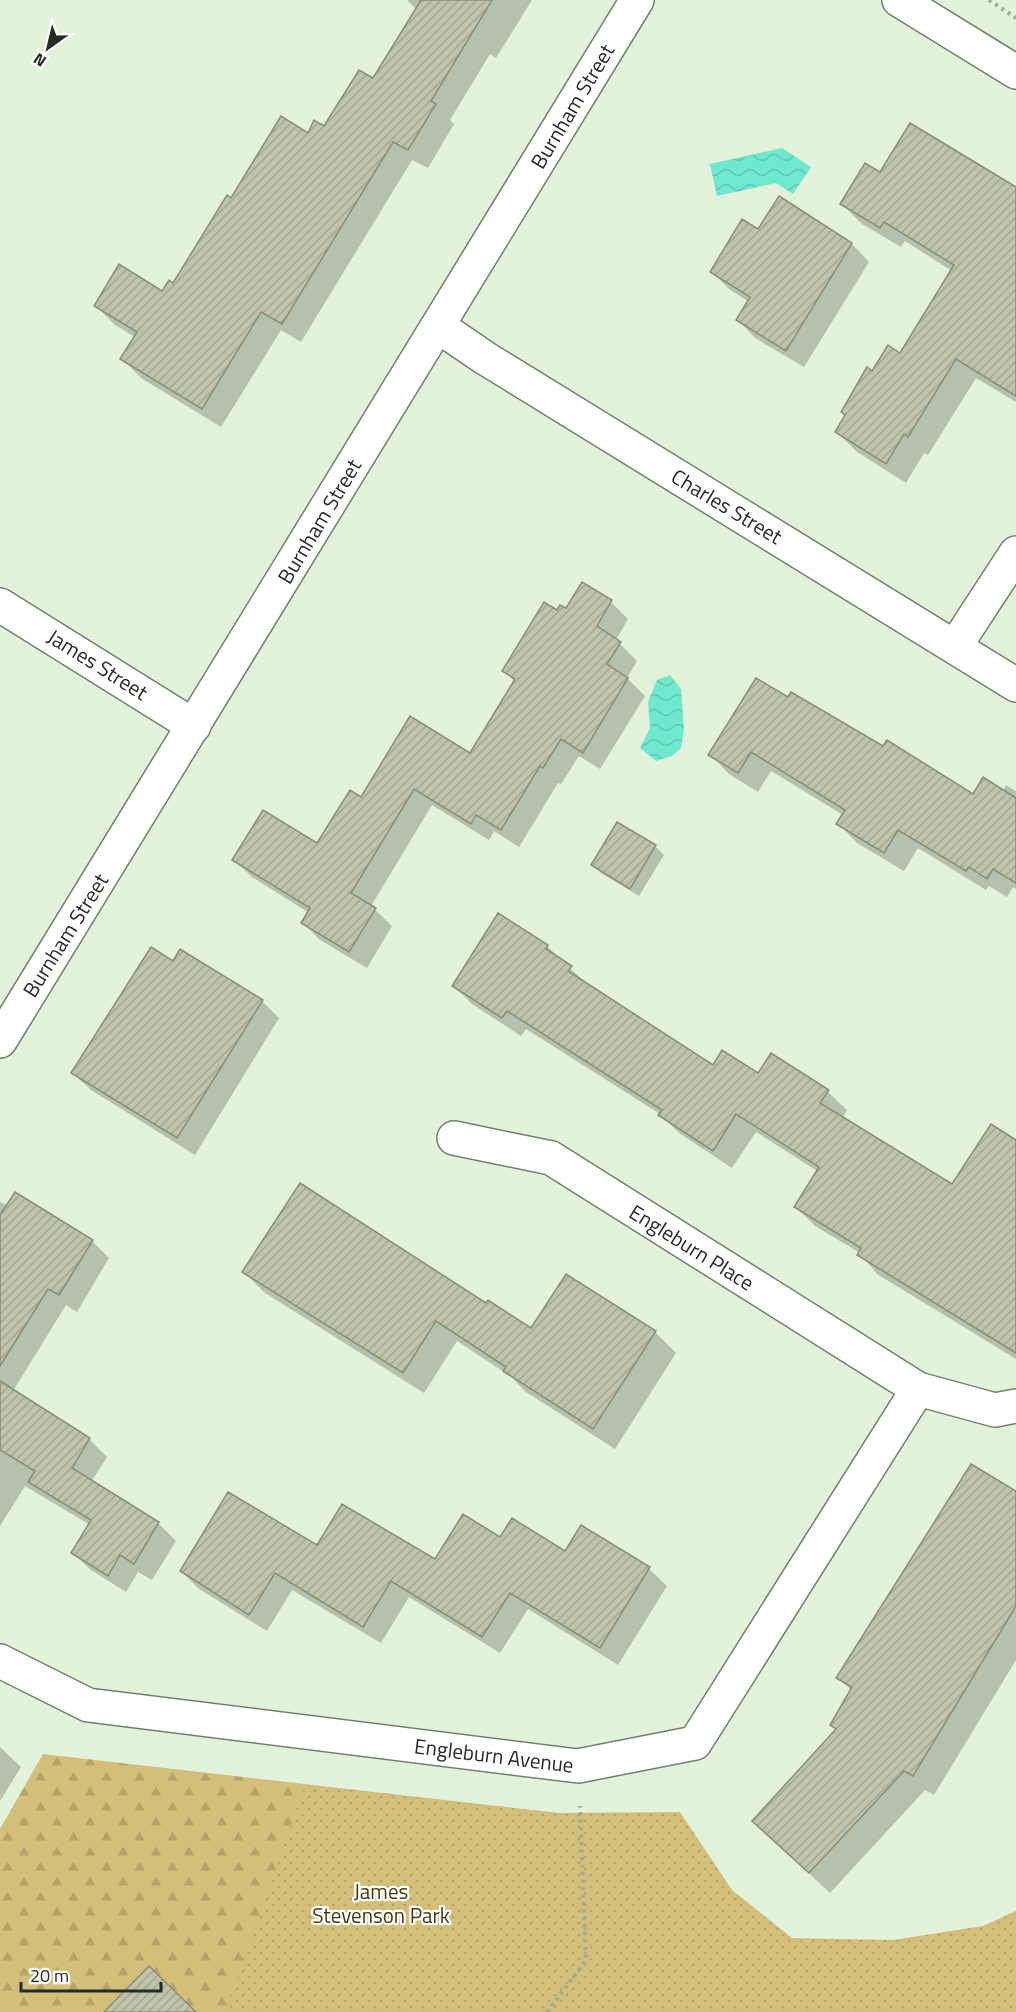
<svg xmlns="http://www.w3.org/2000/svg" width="1016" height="2012" viewBox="0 0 1016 2012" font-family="'Titillium Web',sans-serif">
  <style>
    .forest { fill: url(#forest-firs) }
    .park { fill: url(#park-dots) }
    .water { fill: url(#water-waves) }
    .shadow { fill: #0003 }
    .building { fill: url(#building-hatch); stroke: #8a8e76; stroke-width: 1.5 }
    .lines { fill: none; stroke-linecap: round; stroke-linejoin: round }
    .minor-casing { stroke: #73816c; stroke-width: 36 }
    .path { stroke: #9eab99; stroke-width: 4; stroke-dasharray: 3 4.5; stroke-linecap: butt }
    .minor { stroke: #fff; stroke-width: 33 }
    .labels { text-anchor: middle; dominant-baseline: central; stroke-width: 4.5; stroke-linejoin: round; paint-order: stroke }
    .street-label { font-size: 21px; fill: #252c23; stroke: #fff }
    .park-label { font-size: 21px; fill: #453b13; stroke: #fff }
  </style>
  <defs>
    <pattern id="forest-firs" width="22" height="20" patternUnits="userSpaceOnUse" patternTransform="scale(1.5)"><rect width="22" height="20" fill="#d3bf79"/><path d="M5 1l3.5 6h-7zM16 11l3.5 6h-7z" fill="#b5a468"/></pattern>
    <pattern id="park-dots" width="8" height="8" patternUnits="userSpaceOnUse" patternTransform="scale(1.5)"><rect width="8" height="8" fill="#d3bf79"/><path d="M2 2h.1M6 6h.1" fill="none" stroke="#b5a468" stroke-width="1.8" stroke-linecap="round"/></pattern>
    <pattern id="water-waves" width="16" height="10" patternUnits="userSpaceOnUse" patternTransform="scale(1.5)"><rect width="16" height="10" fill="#6ee8ce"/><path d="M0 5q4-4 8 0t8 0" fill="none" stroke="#5fc7b1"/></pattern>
    <pattern id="building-hatch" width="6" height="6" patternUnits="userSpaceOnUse" patternTransform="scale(1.5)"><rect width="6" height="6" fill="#bec3a9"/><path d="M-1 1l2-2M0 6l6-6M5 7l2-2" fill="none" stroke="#a3a891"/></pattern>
  </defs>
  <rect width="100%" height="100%" fill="#e2f2db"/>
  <path class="forest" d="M43,1754L558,1813L490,2012H0V1829Z"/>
  <path class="park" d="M305,1785L558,1813L680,1812L732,1890L792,1938L893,1940L983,1926L1016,1911V2012H225Z"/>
  <g class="water">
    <path d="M782,148L811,167L793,194L776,183L717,196L710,164Z"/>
    <path d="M670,675L681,689L684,729L681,748L672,756L656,761L640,748L650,728L648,702L657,680Z"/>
  </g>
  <g class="shadow">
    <path d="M407,0H532L496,58L490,54L450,120L454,124L428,168L412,160L301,342L281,330L221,427L141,378L122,359L135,337L115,325L96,306L162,293L173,285L232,200L308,135L325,128L373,81L417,10Z"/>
    <path d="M881,174L1016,190V402L976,378L928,455L924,453L906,483L857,452L837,432L873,373L900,355L952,271L905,241L901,247L862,224L842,204Z"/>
    <path d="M779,198L852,244L869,262L804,367L755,338L738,320L749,302L729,289L712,272L759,231Z"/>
    <path d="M582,584L611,602L628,619L616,640L637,661L627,678L645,696L600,769L579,756L561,784L558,783L519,847L494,831L489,840L432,805L371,906L392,926L367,968L320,940L303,923L309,913L252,877L234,860L317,845L361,799L470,755L515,682L504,671L557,612L566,610Z"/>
    <path d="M788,699L973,796L1003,791L1006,785L1016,791V889L1013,887L1007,897L989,886L986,890L918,848L904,871L857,843L838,823L843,815L771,771L758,792L729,774L710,754Z"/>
    <path d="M618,824L655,846L664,855L639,896L601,873L593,864Z"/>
    <path d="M498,915L548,947L589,986L713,1067L828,1092L847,1110L842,1118L952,1186L1016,1141V1359L877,1274L860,1253L815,1226L796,1207L817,1171L756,1132L732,1168L679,1133L660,1114L526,1029L521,1036L472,1004L453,985Z"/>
    <path d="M173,963L262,1001L279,1018L195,1155L91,1090L73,1073Z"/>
    <path d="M0,1202L92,1241L109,1258L77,1312L66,1305L13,1391L89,1439L107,1457L91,1482L158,1523L176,1541L152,1580L138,1572L126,1592L91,1570L73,1553L90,1525L25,1486L0,1526Z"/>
    <path d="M244,1272L486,1305L531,1330L655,1332L676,1353L615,1449L526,1392L510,1376L457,1341L424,1393L265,1293Z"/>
    <path d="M1016,1493V1660L934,1795L925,1790L830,1893L774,1841L837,1730L852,1691L838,1678Z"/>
    <path d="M581,1527L649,1569L667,1586L618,1665L528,1609L500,1653L409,1597L381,1643L292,1590L267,1631L199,1589L181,1571L317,1548L435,1561L501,1539L566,1553Z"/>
    <path d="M0,1747L21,1767L0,1801Z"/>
  </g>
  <g class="building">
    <path d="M421,0H492L431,101L436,104L408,150L393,142L282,324L261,312L202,409L120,359L137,332L94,306L119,264L162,291L169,280L173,283L227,195L231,198L281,116L308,133L314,120L324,126L359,70L373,78Z"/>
    <path d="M910,123L1016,187V396L956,359L908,437L904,434L886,464L835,432L845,415L841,412L867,367L872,371L888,345L900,353L954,265L884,222L880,228L840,204L865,163L880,172Z"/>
    <path d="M779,196L852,243L786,351L736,320L750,297L710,272L742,219L758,229Z"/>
    <path d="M582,582L612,600L597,626L621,642L607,664L628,678L583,753L561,739L543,768L540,766L501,830L476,815L471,824L414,789L351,893L376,908L349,952L301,923L310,908L232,860L263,810L317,843L350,790L361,797L410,716L470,753L515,679L502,671L544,602L557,610L560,605L566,608Z"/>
    <path d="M756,678L788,697L791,692L883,746L887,740L973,794L983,777L1016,798V883L993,869L987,879L969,867L966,871L898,830L884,853L836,824L845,810L751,752L738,773L708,755Z"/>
    <path d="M617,822L656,845L630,889L591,865Z"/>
    <path d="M498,913L548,945L546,949L572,966L568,971L713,1065L722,1050L758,1073L771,1053L829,1090L820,1103L952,1184L991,1124L1016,1140V1353L857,1255L861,1248L794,1207L819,1167L736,1114L713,1151L658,1115L662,1110L507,1011L502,1018L452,986Z"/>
    <path d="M151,947L173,961L180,949L263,1000L177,1138L71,1073Z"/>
    <path d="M300,1183L486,1303L488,1300L531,1328L566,1274L656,1331L593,1429L503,1371L506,1367L436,1321L403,1373L242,1272Z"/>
    <path d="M15,1192L93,1240L59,1295L48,1289L0,1366V1215Z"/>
    <path d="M0,1381L90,1438L72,1468L159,1522L134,1564L120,1555L108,1576L71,1553L91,1520L28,1482L35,1471L0,1450Z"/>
    <path d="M971,1464L1016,1491V1606L913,1776L904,1771L809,1873L752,1821L836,1729L830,1725L852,1687L836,1678Z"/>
    <path d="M228,1492L317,1545L342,1504L435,1559L463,1514L500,1537L512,1518L565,1551L581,1525L650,1567L600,1648L510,1593L482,1637L391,1581L363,1627L275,1573L249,1615L180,1571Z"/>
    <path d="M149,1966L196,2012H104Z"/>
  </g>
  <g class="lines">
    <defs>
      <g id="minor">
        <path d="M899,0L1016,72"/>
        <path d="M438,326L485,358L1016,685"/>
        <path d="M0,605L194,726"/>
        <path d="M956,645L1016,553"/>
        <path d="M0,1041L637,0"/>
        <path d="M454,1138L551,1158L918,1389"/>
        <path d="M0,1661L88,1705L578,1766L695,1743L918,1389L995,1410L1016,1406"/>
      </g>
    </defs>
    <use href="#minor" class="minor-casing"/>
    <g class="path">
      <path d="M989,0L1016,18"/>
      <path d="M547,2012L586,1960L580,1806"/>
    </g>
    <use href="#minor" class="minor"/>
  </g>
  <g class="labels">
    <g class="street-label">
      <text transform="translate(572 106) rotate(-59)">Burnham Street</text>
      <text transform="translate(727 506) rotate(31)">Charles Street</text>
      <text transform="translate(319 521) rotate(-59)">Burnham Street</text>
      <text transform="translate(98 664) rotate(32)">James Street</text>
      <text transform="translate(65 935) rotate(-58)">Burnham Street</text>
      <text transform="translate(692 1247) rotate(32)">Engleburn Place</text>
      <text transform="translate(494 1755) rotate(7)">Engleburn Avenue</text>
    </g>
    <g class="park-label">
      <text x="381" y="1891">James<tspan x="381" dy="24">Stevenson Park</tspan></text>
    </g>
  </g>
  <g transform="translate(48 48) rotate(214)" stroke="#ffffff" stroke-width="4.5" paint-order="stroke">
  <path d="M0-4.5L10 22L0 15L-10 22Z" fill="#252c23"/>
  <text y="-9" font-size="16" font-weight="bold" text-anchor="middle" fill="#252c23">N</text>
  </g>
  <path d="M21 1982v9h140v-9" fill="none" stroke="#252c23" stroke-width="3"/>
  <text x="30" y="1982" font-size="18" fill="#252c23" stroke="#ffffff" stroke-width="4.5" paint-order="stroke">20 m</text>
</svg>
